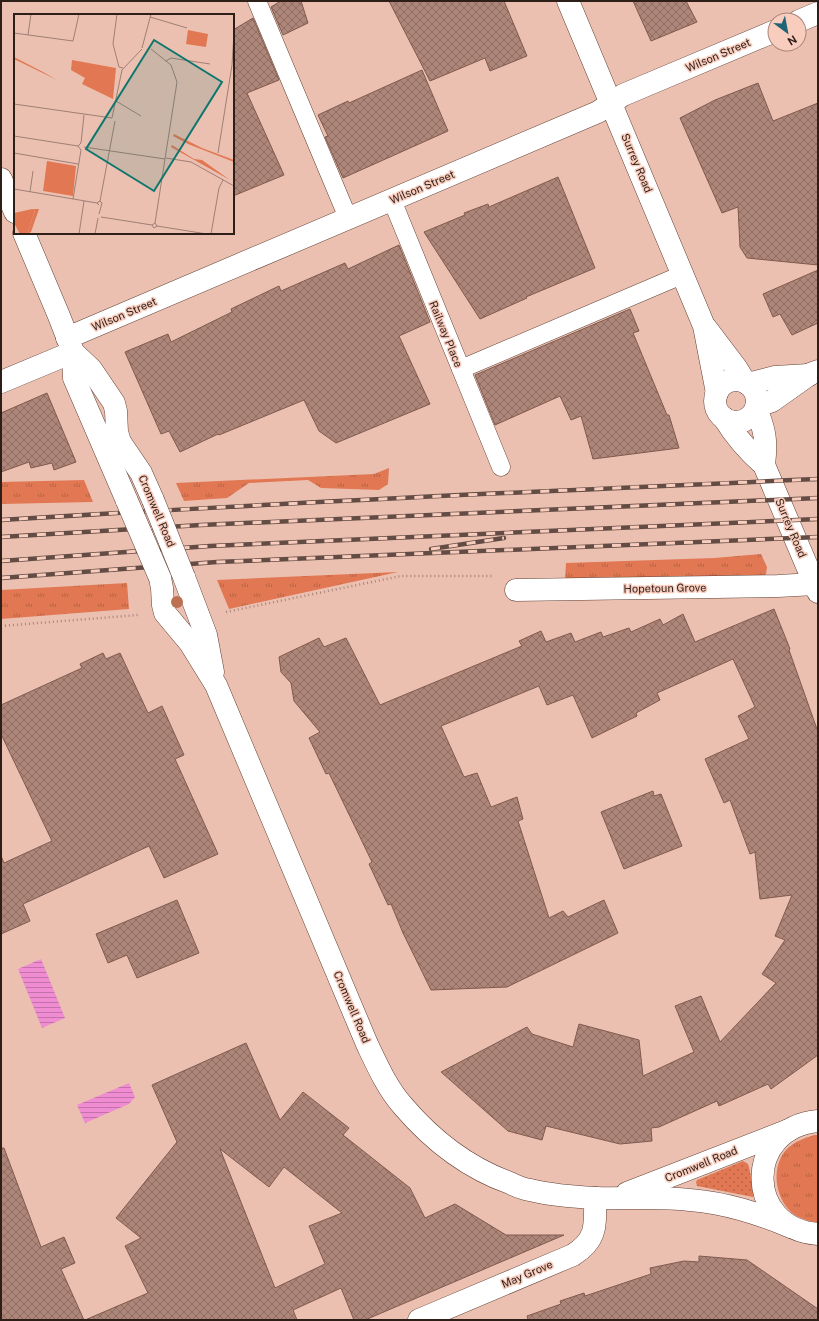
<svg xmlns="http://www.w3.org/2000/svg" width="819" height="1321" viewBox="0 0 819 1321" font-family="'Public Sans',sans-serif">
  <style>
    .grass { fill: url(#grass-tufts) }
    .garden { fill: url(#garden-dots) }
    .water { fill: url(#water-rules) }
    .building { fill: url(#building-cross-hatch); stroke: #805a4e; fill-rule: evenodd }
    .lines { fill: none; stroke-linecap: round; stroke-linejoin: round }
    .service-casing { stroke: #644135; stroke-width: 19 }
    .minor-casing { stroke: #644135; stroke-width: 23 }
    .tertiary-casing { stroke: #644135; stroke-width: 23 }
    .path { stroke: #a6857a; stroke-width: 2.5; stroke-dasharray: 1 3; stroke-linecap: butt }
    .service { stroke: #fff; stroke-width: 18 }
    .minor { stroke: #fff; stroke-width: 22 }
    .tertiary { stroke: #fff; stroke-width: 22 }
    .rail-casing { stroke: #634c43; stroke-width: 4.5 }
    .rail { stroke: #f9cdbe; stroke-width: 3; stroke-dasharray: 9; stroke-linecap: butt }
    .minor-bridge-casing { stroke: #644135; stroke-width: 23; stroke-linecap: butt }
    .minor-bridge { stroke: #fff; stroke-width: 22 }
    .tree { fill: #bb7152 }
    .labels { text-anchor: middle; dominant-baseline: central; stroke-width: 3; stroke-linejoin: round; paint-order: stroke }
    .street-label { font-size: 11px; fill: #2d1e18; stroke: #f9cdbe }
    .inset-road { fill: none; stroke: #9f7f74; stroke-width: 1 }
    .view { fill: #0f766e; fill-opacity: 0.15; stroke: #0f766e; stroke-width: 2 }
    .inset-edge { fill: none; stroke: #2d1e18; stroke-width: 2 }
  </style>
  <defs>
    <pattern id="grass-tufts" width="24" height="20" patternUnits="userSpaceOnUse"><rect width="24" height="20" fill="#e17853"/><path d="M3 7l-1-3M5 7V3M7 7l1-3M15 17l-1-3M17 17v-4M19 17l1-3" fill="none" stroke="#b76244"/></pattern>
    <pattern id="garden-dots" width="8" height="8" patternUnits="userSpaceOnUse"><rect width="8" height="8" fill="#e17853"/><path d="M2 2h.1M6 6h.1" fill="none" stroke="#b76244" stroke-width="1.8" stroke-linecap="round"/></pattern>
    <pattern id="water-rules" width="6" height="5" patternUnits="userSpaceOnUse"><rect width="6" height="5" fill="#f08cd1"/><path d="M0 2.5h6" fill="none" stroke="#c372a9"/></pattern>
    <pattern id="building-cross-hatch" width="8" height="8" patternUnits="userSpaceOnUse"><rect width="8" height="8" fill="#ae8679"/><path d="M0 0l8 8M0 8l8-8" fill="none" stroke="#8e6d62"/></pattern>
  </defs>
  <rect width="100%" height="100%" fill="#ebc0b1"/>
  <g class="grass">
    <path d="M389,468L388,484L379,490L321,488L308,480L249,483L227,498L184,501L176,483L374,474Z"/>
    <path d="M84,480L93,502L1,504V482Z"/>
    <path d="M761,554L767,567L766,574L764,576L565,580L566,563L714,558Z"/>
    <path d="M398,572L229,609L217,580Z"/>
    <path d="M127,583L129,609L1,619V590Z"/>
    <path d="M814,1135H818V1223C809,1221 800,1219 792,1213C774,1197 770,1164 789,1147C796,1141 805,1138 814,1135Z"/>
  </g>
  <path class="garden" d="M743,1161L748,1164L749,1167L754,1192L753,1197L697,1186L696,1182L697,1180Z"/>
  <g class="water">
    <path d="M41,959L65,1018L42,1028L18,969Z"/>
    <path d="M129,1083L135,1097L129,1104L85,1123L77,1105Z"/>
  </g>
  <g class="building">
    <path d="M281,1H301L308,23L283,35L271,7Z"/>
    <path d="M389,1H504L527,56L490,71L485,58L430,81Z"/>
    <path d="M633,1H686L697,22L651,41Z"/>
    <path d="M253,18L279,80L247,93L284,175L233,196V30Z"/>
    <path d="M422,70L448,131L343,178L325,137L328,136L318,115L348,101L349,103Z"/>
    <path d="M758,83L773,121L818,103V265L747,258L740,247L738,207L722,213L680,118L715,100Z"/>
    <path d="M558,177L595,268L526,297L527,298L480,319L424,232L465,215L464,213L488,204L489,207Z"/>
    <path d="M399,245L430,322L399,336L430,404L336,443L319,431L304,400L219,435L218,434L180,452L169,431L161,434L125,352L168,334L171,342L232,312L231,309L279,286L281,291L345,263L348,269Z"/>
    <path d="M818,270V323L792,335L780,314L773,317L763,294Z"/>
    <path d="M630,309L639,331L633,333L667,415H669L679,448L593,459L581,416L571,420L560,396L495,425L475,375Z"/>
    <path d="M47,393L76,462L54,470L52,463L31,468L29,462L1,472V413Z"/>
    <path d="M774,609L790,649L789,650L818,732V1055L771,1089L768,1084L719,1106L717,1101L659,1127L651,1128L652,1141L620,1144L546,1126L542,1140L508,1131L441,1072L527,1027L532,1034L573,1047L579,1024L639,1040L643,1076L694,1052L675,1006L701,996L720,1042L776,983L762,974L785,940L775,936L792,895L760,899L755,852L750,854L730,800L724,803L705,759L749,739L738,716L755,707L733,659L657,693L660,700L636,713L637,716L592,738L573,695L547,705L539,686L441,726L464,777L477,773L491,807L517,797L523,819L518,821L549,918L563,911L568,917L604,900L618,933L507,987L431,990L403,933L391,904L388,905L369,864L372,862L329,773L326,774L309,738L320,732L294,701L291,683L281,672L279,657L319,638L324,647L346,638L380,705L522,646L519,641L541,631L546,642L571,633L575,642L601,632L603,637L629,628L631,632L660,619L663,625L683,614L695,642Z"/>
    <path d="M103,653L106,659L120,653L148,713L162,706L184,755L175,759L218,854L164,878L149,846L23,904L30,921L1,934V856L4,863L52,841L1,734V705L82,668L80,664Z"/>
    <path d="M653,791L654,796L661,794L682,846L624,869L601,812Z"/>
    <path d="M177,900L199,953L137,978L127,955L108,963L96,934Z"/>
    <path d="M246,1043L280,1120L303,1092L349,1128L343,1135L410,1188L425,1218L455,1204L506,1235H564L365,1320H354L341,1288L293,1310L297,1320H85L148,1293L125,1246L141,1238L116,1218L177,1142L152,1085ZM220,1149L269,1187L284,1167L342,1213L309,1226L325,1264L275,1288Z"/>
    <path d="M1,1148H4L41,1247L64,1237L75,1263L61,1269L84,1320H1Z"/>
    <path d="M699,1256L747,1260L818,1309V1320H528L527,1316L561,1304L560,1301L584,1293L585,1296L651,1274L650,1268L684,1261L699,1262Z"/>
  </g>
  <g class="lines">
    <defs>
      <g id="service">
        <path d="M257,1L348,218"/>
        <path d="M392,200L501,467"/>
        <path d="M461,369L684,274"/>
      </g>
      <g id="minor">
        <path d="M799,21L818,13"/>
        <path d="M1,179L15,212"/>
        <path d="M24,233L59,316L73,352L74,378L127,501"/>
        <path d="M67,338L598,112L623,95L775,31"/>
        <path d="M73,352L91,369L114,403L116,411L117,432L120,442L141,473L153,500"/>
        <path d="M1,382L73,352"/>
        <path d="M748,384L775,377L809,375"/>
        <path d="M757,406L772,401L810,374L818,371"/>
        <path d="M184,577L206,635L213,672"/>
        <path d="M160,578L162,588L163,605L165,613L190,643L216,685L367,1044C377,1065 387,1088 403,1106C432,1140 468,1168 510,1183C516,1186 523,1189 530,1190C551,1195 574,1197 596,1198C627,1199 658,1196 690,1200C726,1203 757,1213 791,1227"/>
        <path d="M516,590L778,586L815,584"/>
        <path d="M627,1193L789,1130"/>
        <path d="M419,1320L573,1255C598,1239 595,1225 595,1198"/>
      </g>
      <g id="tertiary">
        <path d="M568,1L704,326L717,393"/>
        <path d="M706,328L737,369L745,382"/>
        <circle cx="736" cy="401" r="21"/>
        <path d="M756,408C765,430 767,441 764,465"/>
        <path d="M724,418C735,436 748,451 764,465L818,592"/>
        <path d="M818,1121C743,1128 745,1229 818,1234"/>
      </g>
    </defs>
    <use href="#service" class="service-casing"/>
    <use href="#minor" class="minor-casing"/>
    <use href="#tertiary" class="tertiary-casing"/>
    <g class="path">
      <path d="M226,612L401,576H493"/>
      <path d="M1,626L138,615"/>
    </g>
    <use href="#service" class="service"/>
    <use href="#minor" class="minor"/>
    <use href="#tertiary" class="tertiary"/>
    <defs>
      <g id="rail">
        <path d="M1,520C273,503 546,491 818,479"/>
        <path d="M1,537L201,525L818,498"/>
        <path d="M431,549L504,538"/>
        <path d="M1,561L210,546L818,519"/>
        <path d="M1,578L217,562L818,537"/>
      </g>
    </defs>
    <use href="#rail" class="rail-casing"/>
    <use href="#rail" class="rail"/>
    <defs>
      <g id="minor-bridge">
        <path d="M153,500L184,577"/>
        <path d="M127,501L160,578"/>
      </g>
    </defs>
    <use href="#minor-bridge" class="minor-bridge-casing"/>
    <use href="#minor-bridge" class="minor-bridge"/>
  </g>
  <circle class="tree" cx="177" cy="602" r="6"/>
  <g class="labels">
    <g class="street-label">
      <text transform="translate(718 55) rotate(-23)">Wilson Street</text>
      <text transform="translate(637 163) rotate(67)">Surrey Road</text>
      <text transform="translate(422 187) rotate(-23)">Wilson Street</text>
      <text transform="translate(124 314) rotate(-23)">Wilson Street</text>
      <text transform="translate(446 334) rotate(68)">Railway Place</text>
      <text transform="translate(157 511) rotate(67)">Cromwell Road</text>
      <text transform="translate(791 528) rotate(67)">Surrey Road</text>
      <text transform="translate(665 588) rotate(-1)">Hopetoun Grove</text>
      <text transform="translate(352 1007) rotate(67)">Cromwell Road</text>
      <text transform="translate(701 1164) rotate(-22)">Cromwell Road</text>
      <text transform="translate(527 1274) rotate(-23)">May Grove</text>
    </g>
  </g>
  <g transform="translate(14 14)">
    <rect width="220" height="220" fill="#ebc0b1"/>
    <path d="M0,43L29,58L43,66L0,45ZM160,120L188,134L220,146V148L174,130L159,122ZM158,131L180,145L188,146L216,166L157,133ZM18,195H25L24,198L17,218L13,220L21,196Z" fill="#e17853"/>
    <path d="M58,46L102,54L99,85L68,70L71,64L57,56ZM33,147L62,152L59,182L29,177ZM18,195L21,196L13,220H6L0,209V199Z" fill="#e17853"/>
    <path d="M174,16L194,20L192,33L172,30Z" fill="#e17853"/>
    <path class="inset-road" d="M103,0L99,30L105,53L109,54M136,3L173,14M0,19L59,27L65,0M14,21L17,0M128,34L137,0M137,35L157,51L163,68L141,209M152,47L157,44L196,50M102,87L127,102M0,90L98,104M98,104L108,56L128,35M0,122L64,132M64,132L67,129L70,101M70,133L151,145M0,139L64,150M204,139L218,51L220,19M152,144L177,148L220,172M0,175L83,189M16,178L19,157M59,185L67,136L64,132M86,187L101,107M85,200L88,189L86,187L83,189L85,191M87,203L138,211L141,209L143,212L140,214L138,211M143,212L193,220M65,220L70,187M81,220L84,204M197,220L205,174L209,166"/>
    <path class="view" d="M140,26L208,68L140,177L72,135Z"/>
    <rect width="220" height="220" class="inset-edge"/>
  </g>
  <rect width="819" height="1321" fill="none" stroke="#2d1e18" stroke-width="4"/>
  <g transform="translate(787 32) rotate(148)"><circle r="19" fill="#f9cdbe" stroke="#a7877c"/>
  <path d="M0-3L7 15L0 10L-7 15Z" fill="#1f6375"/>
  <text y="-6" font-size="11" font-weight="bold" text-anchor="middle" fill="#2d1e18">N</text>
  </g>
</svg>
